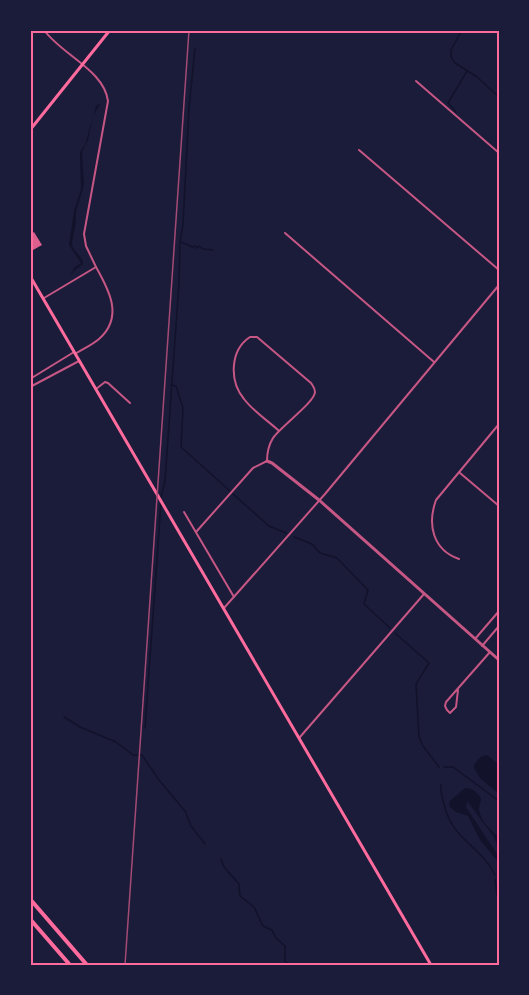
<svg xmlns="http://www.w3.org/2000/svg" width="529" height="995" viewBox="0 0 529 995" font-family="Commissioner,sans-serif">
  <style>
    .water { fill: #12122b }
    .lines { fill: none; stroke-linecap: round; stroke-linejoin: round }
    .stream { stroke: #12122b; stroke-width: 1.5 }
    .building { fill: #dd5f8e }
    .minor { stroke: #c65784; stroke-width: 2 }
    .tertiary { stroke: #c65784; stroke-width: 3 }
    .secondary { stroke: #ff6b9d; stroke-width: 3 }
    .motorway { stroke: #ff6b9d; stroke-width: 4 }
    .rail { stroke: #a44b75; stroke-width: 1.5 }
    .neatline { fill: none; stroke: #ff6b9d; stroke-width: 2 }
  </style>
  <rect width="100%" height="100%" fill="#1b1b3a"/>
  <g class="water">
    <path d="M101,103L93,116L88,140L82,152L84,185L76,212V222L72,243L73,248L82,259L83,264L74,271L70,277L74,268L81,263L69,245L74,211L81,189L80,152L85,145L96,106Z"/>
    <path d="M487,755L499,765V794L480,778L474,768C475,761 480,756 487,755Z"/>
    <path d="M465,788C473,788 476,792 481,798C481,802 479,805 479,808C479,819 491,831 499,837V851L494,837L467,801L466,807L499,857V863L480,840L468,816L456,812L449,806L450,801Z"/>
  </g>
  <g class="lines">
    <g class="stream">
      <path d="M462,30L451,50V57L455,63L477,77L499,97"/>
      <path d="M456,112L448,103L467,71"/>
      <path d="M181,242L192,247L195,246L197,248L199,246L203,249L213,250"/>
      <path d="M171,385L176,386L183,408L181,447L230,491"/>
      <path d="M233,494L269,526L286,533"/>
      <path d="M161,497L165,481L179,283L180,243L183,224L189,108L195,49"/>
      <path d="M294,537L312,544L320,553L337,558L368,590L364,604L390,628"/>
      <path d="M395,633L429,663L416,684L419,737L423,746L439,767"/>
      <path d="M64,717L80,727L116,742L133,755H142L159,780L185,811L191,826L205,844"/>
      <path d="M145,728L161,502"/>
      <path d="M444,767H453L499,801"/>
      <path d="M441,785C440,793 443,800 445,808C454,841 481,846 495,875"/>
      <path d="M221,859L224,867L239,884L240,896L254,907L263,926L272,930L276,938L285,946V961L289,965"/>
      <path d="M495,879L497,895L499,896"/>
    </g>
  </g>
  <path class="building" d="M34,232L42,245L33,250L30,246V235Z"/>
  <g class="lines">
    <g class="minor">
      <path d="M416,81L499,153"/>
      <path d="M359,150L499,270"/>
      <path d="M285,233L434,362"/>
      <path d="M44,298L96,267L86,246L84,234L108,101C104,70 62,55 44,30"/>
      <path d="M75,354C83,349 92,345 99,339C124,317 109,290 96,267"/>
      <path d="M30,379L74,352"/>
      <path d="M30,387L79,361"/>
      <path d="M96,389L105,382L108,383L130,403"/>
      <path d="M460,473L499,506"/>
      <path d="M184,512L234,597"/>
      <path d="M196,532L253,468L267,461C267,453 268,446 273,438C280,427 315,402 315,392C315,388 313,386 311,383L257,337H250C230,350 229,381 244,399C253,411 267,420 278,430"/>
      <path d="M459,559C433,550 427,525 436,500L499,424"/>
      <path d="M224,608L325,494L499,285"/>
      <path d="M475,639L499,611"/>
      <path d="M482,646L499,626"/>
      <path d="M458,690L456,707L450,713L447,710L445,706L446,702L490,652"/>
      <path d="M300,737L424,594"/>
    </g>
    <path class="tertiary" d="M267,461L272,463L319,500L499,660"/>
    <g class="secondary">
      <path d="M30,130L110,30"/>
      <path d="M30,276L431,965"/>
    </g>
    <g class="motorway">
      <path d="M30,899L87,965"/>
      <path d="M30,919L70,965"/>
    </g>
    <path class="rail" d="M125,965L189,30"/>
  </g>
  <rect width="529" height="995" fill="none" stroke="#1b1b3a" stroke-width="63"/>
  <rect x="32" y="32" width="466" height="932" class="neatline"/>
</svg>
